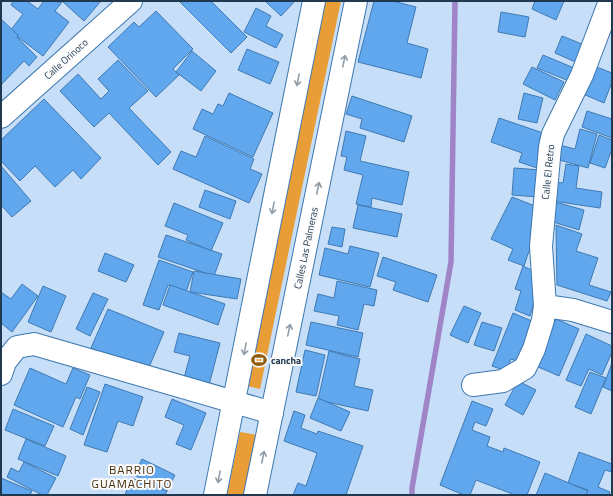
<svg xmlns="http://www.w3.org/2000/svg" width="613" height="496" viewBox="0 0 613 496" font-family="'Titillium Web',sans-serif">
  <style>
    .green { fill: #e89d36 }
    .lines { fill: none; stroke-linecap: round; stroke-linejoin: round }
    .stream { stroke: #9f85c7; stroke-width: 5.5 }
    .building { fill: #60a7ee; stroke: #407ab3 }
    .minor-casing { stroke: #3d77af; stroke-width: 24 }
    .minor { stroke: #fff; stroke-width: 22 }
    .oneway { stroke: #909ca8 }
    .labels { text-anchor: middle; dominant-baseline: central; stroke-width: 4; stroke-linejoin: round; paint-order: stroke }
    .street-label { font-size: 10px; fill: #203951; stroke: #fbfbfb }
    .poi-label { font-size: 10px; font-weight: bold; fill: #203951; stroke: #fbfbfb; text-anchor: start }
    .quarter-label { font-size: 12px; letter-spacing: 1px; fill: #452c0a; stroke: #fbfbfb }
  </style>
  <rect width="100%" height="100%" fill="#c6def7"/>
  <g class="green">
    <path d="M322,1H341L260,389L243,385Z"/>
    <path d="M240,432L257,435L245,495H227Z"/>
  </g>
  <g class="lines">
    <path class="stream" d="M412,495V488L451,262L455,1"/>
  </g>
  <g class="building">
    <path d="M13,1H27L38,9L44,1L62,2L55,11L69,22L43,56L10,31L23,14L11,5Z"/>
    <path d="M62,1H101L84,21Z"/>
    <path d="M179,1H213L212,2L247,37L231,53Z"/>
    <path d="M265,1H295L281,16Z"/>
    <path d="M374,1H393L416,7L407,43L428,49L421,78L358,62Z"/>
    <path d="M535,1H564L556,20L532,9Z"/>
    <path d="M256,8L271,16L266,26L283,35L276,48L244,32Z"/>
    <path d="M156,11L193,49L173,69L179,75L156,97L108,47L134,22L139,27Z"/>
    <path d="M501,12L529,17L525,37L498,32Z"/>
    <path d="M1,19L18,35L17,37L37,57L29,66L24,61L1,85Z"/>
    <path d="M562,36L587,46L580,64L555,53Z"/>
    <path d="M247,49L279,62L270,84L238,70Z"/>
    <path d="M192,51L216,71L201,91L176,72Z"/>
    <path d="M543,55L574,68L569,81L537,68Z"/>
    <path d="M118,60L148,91L129,108L171,152L158,165L109,113L94,127L60,91L78,74L101,99L109,91L98,79Z"/>
    <path d="M594,66L612,73V82L604,103L583,94Z"/>
    <path d="M532,67L564,82L555,100L523,84Z"/>
    <path d="M229,93L273,113L253,157L193,129L202,109L213,114L218,104L223,106Z"/>
    <path d="M524,93L543,98L537,123L518,119Z"/>
    <path d="M352,96L412,116L404,142L360,128L362,119L346,114Z"/>
    <path d="M44,99L101,158L81,179L73,170L55,187L35,166L20,181L1,161V140Z"/>
    <path d="M587,111L612,119V138L582,127Z"/>
    <path d="M499,118L552,136L540,169L519,162L522,153L491,142Z"/>
    <path d="M580,129L597,134L588,168L552,158L556,144L575,149Z"/>
    <path d="M346,131L366,136L360,161L409,172L402,205L372,198L371,207L356,204L363,175L344,170L347,157L341,156Z"/>
    <path d="M599,135L612,140V149L605,168L590,163Z"/>
    <path d="M205,136L254,159L250,169L262,174L249,203L173,169L181,151L196,157Z"/>
    <path d="M566,164L579,166L576,188L602,192L600,208L546,200L549,181L563,183Z"/>
    <path d="M1,166L31,201L12,217L1,205Z"/>
    <path d="M514,168L541,170L539,197L512,195Z"/>
    <path d="M205,190L236,201L230,219L199,207Z"/>
    <path d="M512,197L543,209L524,266L508,260L513,249L491,239Z"/>
    <path d="M555,202L584,210L579,230L550,221Z"/>
    <path d="M174,203L223,223L211,251L186,240L188,235L165,226Z"/>
    <path d="M358,205L402,214L397,237L353,228Z"/>
    <path d="M556,225L582,234L576,251L598,258L589,285L611,292L607,301L557,285Z"/>
    <path d="M332,227L345,229L342,247L328,244Z"/>
    <path d="M166,235L222,254L214,276L158,257Z"/>
    <path d="M350,246L379,253L370,287L319,275L325,248L348,254Z"/>
    <path d="M105,253L134,265L126,282L98,271Z"/>
    <path d="M383,257L437,275L428,302L393,290L396,282L377,276Z"/>
    <path d="M159,260L193,272L186,292L168,285L159,310L143,305Z"/>
    <path d="M523,266L542,275L530,316L515,310L521,291L515,289Z"/>
    <path d="M194,271L241,279L237,299L190,292Z"/>
    <path d="M337,281L377,290L374,306L364,304L358,330L337,325L339,316L314,311L318,294L334,298Z"/>
    <path d="M22,284L38,296L12,332L1,323V292L11,299Z"/>
    <path d="M170,285L225,304L218,325L163,305Z"/>
    <path d="M43,286L66,296L51,332L28,322Z"/>
    <path d="M93,293L108,299L90,336L76,329Z"/>
    <path d="M464,306L481,313L468,343L450,335Z"/>
    <path d="M108,309L164,332L147,372L91,348Z"/>
    <path d="M513,313L534,322L519,362L511,359L506,371L492,366Z"/>
    <path d="M556,319L579,329L559,376L536,366Z"/>
    <path d="M311,322L363,333L358,357L306,345Z"/>
    <path d="M482,322L502,328L494,351L474,345Z"/>
    <path d="M179,333L220,343L209,385L184,378L190,356L174,352Z"/>
    <path d="M586,334L612,346V352L602,375L589,369L581,386L566,380Z"/>
    <path d="M305,350L325,355L316,396L296,392Z"/>
    <path d="M329,351L360,359L354,386L373,390L368,411L318,400Z"/>
    <path d="M612,363V391L603,387Z"/>
    <path d="M30,368L66,384L73,368L90,375L80,399L76,397L63,427L14,405Z"/>
    <path d="M590,372L606,378L591,414L575,407Z"/>
    <path d="M518,381L536,390L523,415L505,405Z"/>
    <path d="M105,384L143,397L133,426L118,421L107,452L84,445Z"/>
    <path d="M87,387L100,392L83,435L70,429Z"/>
    <path d="M318,398L350,412L341,431L310,418Z"/>
    <path d="M172,399L206,413L191,450L176,444L184,425L165,417Z"/>
    <path d="M472,401L493,409L486,426L475,422L472,430L490,437L487,446L503,452L504,448L540,462L527,495H515L476,480L470,495H464L440,485Z"/>
    <path d="M13,409L54,426L45,446L5,430Z"/>
    <path d="M294,411L305,415L301,428L317,434L318,431L363,446L346,495H293L298,483L306,486L317,453L284,441Z"/>
    <path d="M26,439L66,456L58,476L18,459Z"/>
    <path d="M579,452L612,464V472L605,470L598,487L610,492L609,495H586L588,490L568,483Z"/>
    <path d="M142,459L175,475L167,491L134,475Z"/>
    <path d="M24,462L56,478L47,495H42L7,477L11,468L19,472Z"/>
    <path d="M545,473L588,491L586,495H536Z"/>
    <path d="M1,478L32,491L30,495H1Z"/>
    <path d="M131,478L167,491L165,495H125Z"/>
  </g>
  <g class="lines">
    <defs>
      <g id="minor">
        <path d="M1,117L131,1"/>
        <path d="M545,306L573,310L612,322"/>
        <path d="M1,374L5,362L17,347L34,344L272,413"/>
        <path d="M473,385L503,381L525,368L534,349L543,320L545,306L541,246L550,147L553,134L582,75L610,1"/>
        <path d="M215,495L314,1"/>
        <path d="M255,495L356,1"/>
      </g>
    </defs>
    <use href="#minor" class="minor-casing"/>
    <use href="#minor" class="minor"/>
  </g>
  <defs><path id="oneway-shaft" d="M-6 0H5M1.5-3L5.5 0L1.5 3" fill="none" stroke-width="1.6" stroke-linecap="round" stroke-linejoin="round"/></defs>
  <g class="oneway">
    <use href="#oneway-shaft" transform="translate(344 61) rotate(-78)"/>
    <use href="#oneway-shaft" transform="translate(298 80) rotate(101)"/>
    <use href="#oneway-shaft" transform="translate(318 188) rotate(-78)"/>
    <use href="#oneway-shaft" transform="translate(273 208) rotate(101)"/>
    <use href="#oneway-shaft" transform="translate(289 330) rotate(-78)"/>
    <use href="#oneway-shaft" transform="translate(245 349) rotate(101)"/>
    <use href="#oneway-shaft" transform="translate(263 457) rotate(-78)"/>
    <use href="#oneway-shaft" transform="translate(219 477) rotate(101)"/>
  </g>
  <defs>
    <symbol id="stadium-bare" viewBox="-9 -9 18 18"><path d="M0-5a6.5 5 0 1 0 0 10a6.5 5 0 1 0 0-10ZM-3.5-1.8h7v3.6h-7Z" fill="#925e11" stroke="#fbfbfb" stroke-width="2.5" paint-order="stroke"/></symbol>
  </defs>
  <g fill-rule="evenodd">
    <use href="#stadium-bare" x="248" y="349" width="22" height="22"/>
  </g>
  <g class="labels">
    <g class="street-label">
      <text transform="translate(66 59) rotate(-42)">Calle Orinoco</text>
      <text transform="translate(548 172) rotate(-84)">Calle El Retro</text>
      <text transform="translate(306 248) rotate(-78)">Calles Las Palmeras</text>
    </g>
    <g class="poi-label">
      <text x="271" y="360">cancha</text>
    </g>
    <g class="quarter-label">
      <text x="132" y="469">BARRIO<tspan x="132" dy="14">GUAMACHITO</tspan></text>
    </g>
  </g>
  <rect width="613" height="496" fill="none" stroke="#203951" stroke-width="4"/>
</svg>
